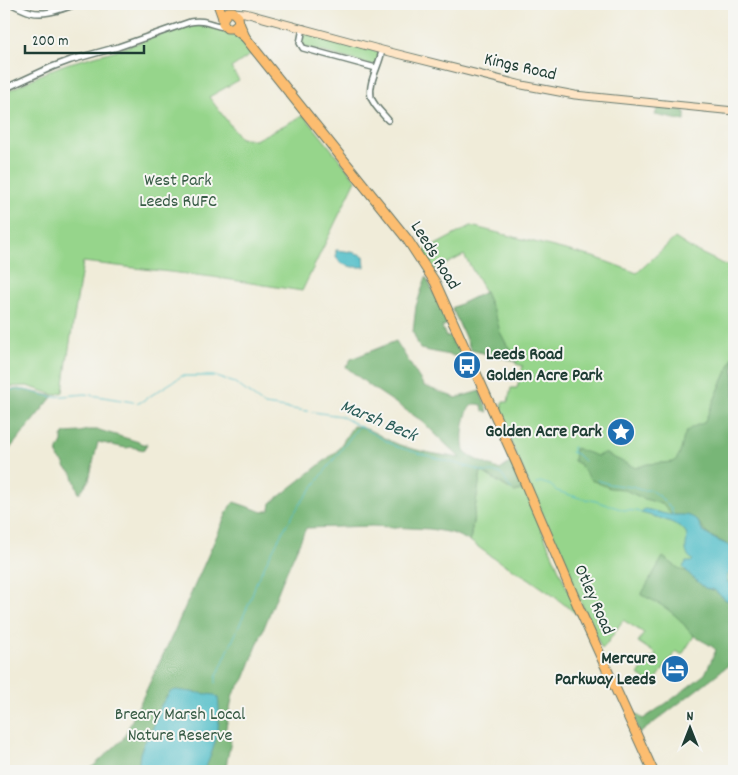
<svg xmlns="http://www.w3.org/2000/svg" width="738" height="775" viewBox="0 0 738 775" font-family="Dekko,sans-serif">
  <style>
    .green { fill: #96d58b; stroke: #5a8960 }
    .forest { fill: #78b677; stroke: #4c7a56 }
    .water { fill: #50bdc8; stroke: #387d7e }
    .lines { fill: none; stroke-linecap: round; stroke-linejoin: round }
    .stream { stroke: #50bdc8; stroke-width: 1 }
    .street-casing { stroke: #687a6e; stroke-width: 8 }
    .secondary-casing { stroke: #687a6e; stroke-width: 9 }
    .highway-casing { stroke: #687a6e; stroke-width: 11 }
    .street { stroke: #fff; stroke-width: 5 }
    .secondary { stroke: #fee5c5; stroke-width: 7 }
    .highway { stroke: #fcbd6f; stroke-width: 9 }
    .labels { text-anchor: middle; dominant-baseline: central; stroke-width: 4; stroke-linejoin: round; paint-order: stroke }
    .street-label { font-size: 18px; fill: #1f3d34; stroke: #f6f6f2 }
    .park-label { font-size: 18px; fill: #375b45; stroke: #f6f6f2 }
    .poi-label { font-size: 18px; font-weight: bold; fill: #1f3d34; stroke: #f6f6f2; text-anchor: end }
    .water-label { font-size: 19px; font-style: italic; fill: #2b5d59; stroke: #f6f6f2 }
  </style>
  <rect width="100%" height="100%" fill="#f6f6f2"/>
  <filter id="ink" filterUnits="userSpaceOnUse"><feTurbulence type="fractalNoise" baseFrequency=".02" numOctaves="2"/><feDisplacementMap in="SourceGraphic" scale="10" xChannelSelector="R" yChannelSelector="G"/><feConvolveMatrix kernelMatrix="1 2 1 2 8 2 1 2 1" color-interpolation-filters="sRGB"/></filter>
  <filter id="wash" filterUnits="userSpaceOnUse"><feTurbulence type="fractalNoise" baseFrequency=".0096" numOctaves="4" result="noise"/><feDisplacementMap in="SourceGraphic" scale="20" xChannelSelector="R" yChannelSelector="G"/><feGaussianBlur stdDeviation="1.12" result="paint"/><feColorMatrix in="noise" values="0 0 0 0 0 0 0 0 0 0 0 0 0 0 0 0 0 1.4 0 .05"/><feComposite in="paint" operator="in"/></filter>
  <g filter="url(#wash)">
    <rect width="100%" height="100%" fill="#f0ecd9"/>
    <g class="green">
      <path d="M193,25L207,26L240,38L253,53L231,68L239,80L209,97L240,138L255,140L304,115L356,180L302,291L213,277L83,262L67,361L63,392L55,395L27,386L4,387V93L48,71L66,64L120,49L185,26Z"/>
      <path d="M304,32L380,52L376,64L372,65L304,47L302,39Z"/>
      <path d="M471,226L597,258L637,273L675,238L692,249L734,269V646L668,609L679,618L694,636L682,655L676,651L653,684L638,675L650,658L653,659L656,654L638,642L644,633L623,620L606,645L602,649L564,566L499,414L502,413V402H508L511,388H517L523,366L516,364V361L471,350L452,308L485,292L464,255L435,270L422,252Z"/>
      <path d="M481,471L514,492L524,489L579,616L551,594L528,578L492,557L470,541Z"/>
    </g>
    <g class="forest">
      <path d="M658,107L683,110L685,113V121L655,115Z"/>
      <path d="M426,277L449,323L442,327L446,337L454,336L464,358L420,349L413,332L416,306Z"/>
      <path d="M485,292L497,320L500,332L507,345L516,356L517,361L471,350L452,308Z"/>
      <path d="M396,341L424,386L456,398L480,391L488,412L483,411L482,405C478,404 475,403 471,406C464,412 460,444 465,452C470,459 492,466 500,470L511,462L524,489L515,492L481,471L470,541L452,533L430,529L372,526L306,528L282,582L244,679L233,694L225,732L231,741L226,766L231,771H88L123,739L173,634L230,506L234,502L263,512L270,510L271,503L337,451L353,426C372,428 381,438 397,444C415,451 440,455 460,458L422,421L370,386L346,367L351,359Z"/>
      <path d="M734,355V549C726,543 717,540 709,535C704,532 703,527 699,523C691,515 681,515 672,515L664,505L642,498L623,489L610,488L591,480L579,464L574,461L575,448L597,456L604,453L636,468L647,464L674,462C690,444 673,431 704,423Z"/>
      <path d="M19,389L53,396L4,456V390Z"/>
      <path d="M88,430H99L139,442L142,444H147L144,450L131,447L126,448L98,442L89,480L79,494L72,473L66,468L63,462L59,459L57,454L58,450L62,442V437L65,433L80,432Z"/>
      <path d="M663,557L681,570L686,571L692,577L705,588L714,590L726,600L734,603V661L639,734L633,712L643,719L671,700L705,674L716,650C709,643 701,641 693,635C688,631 685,625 680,620C669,609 656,601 641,595Z"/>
    </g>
    <g class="water">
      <path d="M336,250C346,251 355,252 364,256L365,267H352L340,263L336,256Z"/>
      <path d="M644,509C654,510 664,515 675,515C681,515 688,514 694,518C699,521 700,527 703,531C710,539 725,542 734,549V575L729,574L727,576V581L731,584L734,583V603L726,600L714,590L705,588L692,577L683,567L686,562H691L693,560C679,551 691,540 685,531C678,522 652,516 641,513Z"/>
      <path d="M176,690L215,695L218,698C222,724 215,748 204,771H138L140,753L144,743L151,733L161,705L170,692Z"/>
    </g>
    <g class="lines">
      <g class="stream">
        <path d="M4,390H25L52,397L85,394L139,403L182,376H214L235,383L265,405L341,416L397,447L486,472C490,472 495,472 499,473C505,476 506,485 512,489"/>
        <path d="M571,452L577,454L584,461"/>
        <path d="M573,453V447"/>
        <path d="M597,480L609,484L631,487L633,486L640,490H650L659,496L671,508L673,515"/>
        <path d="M536,484L540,482L550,485L557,491L583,499L592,500L624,510L636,511L641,513"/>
        <path d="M216,683V678L250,601L257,580L284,529L300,504L359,426"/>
        <path d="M217,735H220L226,731"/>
      </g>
    </g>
  </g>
  <g filter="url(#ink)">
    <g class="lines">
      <defs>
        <g id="street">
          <path d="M12,4C18,7 24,10 31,12C46,16 63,8 77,4"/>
          <path d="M303,28L300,43L303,48L376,68"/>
          <path d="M382,50C380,65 368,81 371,97C373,105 383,114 388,120"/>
          <path d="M4,89L52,67L71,60L118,47L190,22C204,19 211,25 224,27"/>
        </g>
        <path id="secondary" d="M233,12L245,13L382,50L522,85L575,95L734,111"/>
        <g id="highway">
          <path d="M218,4L223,18"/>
          <path d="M239,23L245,37L256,51L407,239L435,282L516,462L578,606L653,771"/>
          <path d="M233,28L239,23L238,17L233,12H228L223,18V24L227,28H233L245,37"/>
        </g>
      </defs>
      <use href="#street" class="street-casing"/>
      <use href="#secondary" class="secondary-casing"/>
      <use href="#highway" class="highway-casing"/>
      <use href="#street" class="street"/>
      <use href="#secondary" class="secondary"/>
      <use href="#highway" class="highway"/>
    </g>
  </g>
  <defs>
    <symbol id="bus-disc" viewBox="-11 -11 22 22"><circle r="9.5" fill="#1f6fb2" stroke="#f6f6f2"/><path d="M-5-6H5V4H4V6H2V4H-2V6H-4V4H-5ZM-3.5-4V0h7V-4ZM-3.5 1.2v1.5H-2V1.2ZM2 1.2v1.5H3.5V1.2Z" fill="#fff"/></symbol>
    <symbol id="sight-disc" viewBox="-11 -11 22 22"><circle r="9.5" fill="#1f6fb2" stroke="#f6f6f2"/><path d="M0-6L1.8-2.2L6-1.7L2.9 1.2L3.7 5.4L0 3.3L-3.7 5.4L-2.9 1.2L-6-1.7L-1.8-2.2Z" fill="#fff"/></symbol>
    <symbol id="hotel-disc" viewBox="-11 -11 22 22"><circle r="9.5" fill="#1f6fb2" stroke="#f6f6f2"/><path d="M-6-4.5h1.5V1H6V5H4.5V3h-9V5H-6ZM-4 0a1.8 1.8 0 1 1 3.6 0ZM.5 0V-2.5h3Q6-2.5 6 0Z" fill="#fff"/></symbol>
  </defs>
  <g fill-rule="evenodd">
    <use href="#bus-disc" x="451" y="349" width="32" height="32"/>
    <use href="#sight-disc" x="605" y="416" width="32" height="32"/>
    <use href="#hotel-disc" x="659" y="653" width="32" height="32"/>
  </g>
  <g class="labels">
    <g class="street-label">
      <text transform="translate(520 68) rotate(13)">Kings Road</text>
      <text transform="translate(434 256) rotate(58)">Leeds Road</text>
      <text transform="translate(593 600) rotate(66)">Otley Road</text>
    </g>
    <g class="park-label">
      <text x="178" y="181">West Park<tspan x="178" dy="21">Leeds RUFC</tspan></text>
      <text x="180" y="715">Breary Marsh Local<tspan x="180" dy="21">Nature Reserve</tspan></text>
    </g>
    <g class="poi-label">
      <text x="486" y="355" text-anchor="start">Leeds Road<tspan x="486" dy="21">Golden Acre Park</tspan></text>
      <text x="602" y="432">Golden Acre Park</text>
      <text x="656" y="659">Mercure<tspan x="656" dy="21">Parkway Leeds</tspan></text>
    </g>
    <g class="water-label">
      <text transform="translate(378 422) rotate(23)">Marsh Beck</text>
    </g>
  </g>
  <rect width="738" height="775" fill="none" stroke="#f6f6f2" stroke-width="20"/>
  <g transform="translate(690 728)" stroke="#f6f6f2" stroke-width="4" paint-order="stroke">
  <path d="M0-4L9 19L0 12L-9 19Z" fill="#1f3d34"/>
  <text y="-8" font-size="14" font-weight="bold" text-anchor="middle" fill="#1f3d34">N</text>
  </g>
  <path d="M25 45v8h119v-8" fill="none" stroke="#1f3d34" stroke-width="2.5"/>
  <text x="32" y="45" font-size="15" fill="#1f3d34" stroke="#f6f6f2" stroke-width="4" paint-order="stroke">200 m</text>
</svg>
